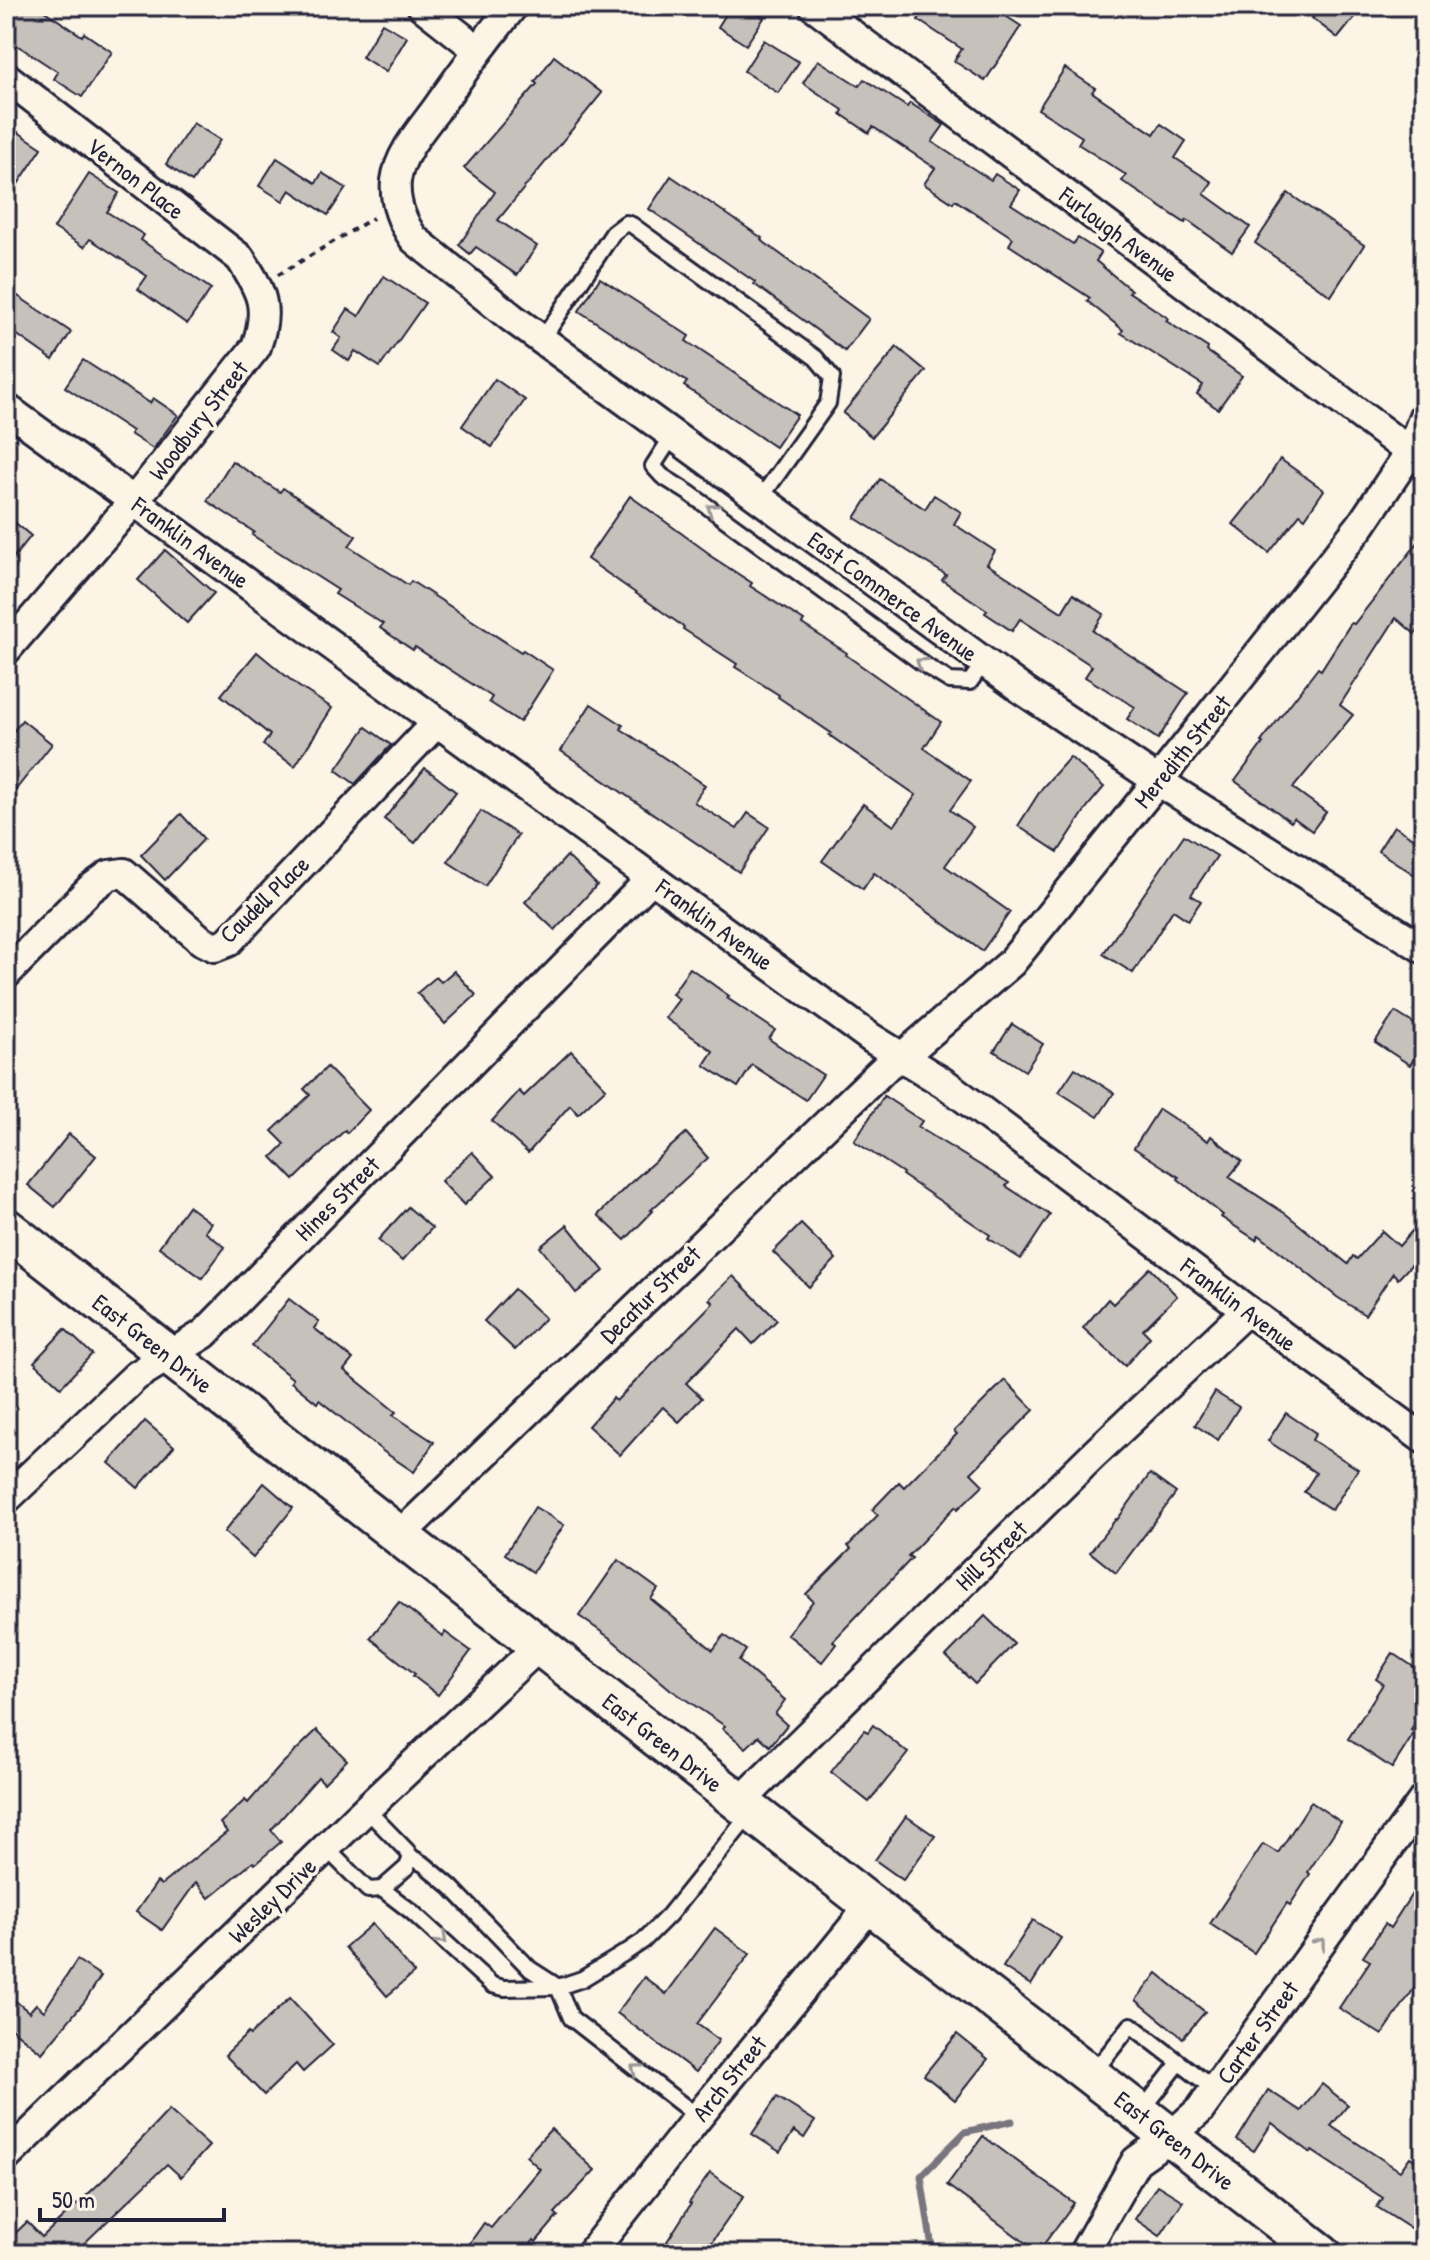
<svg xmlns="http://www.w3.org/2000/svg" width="1430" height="2260" viewBox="0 0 1430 2260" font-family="'Patrick Hand',sans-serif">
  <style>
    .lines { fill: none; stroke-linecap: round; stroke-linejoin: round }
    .stream { stroke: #78757e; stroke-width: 7 }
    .building { fill: #c6c1bb; stroke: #22223b; stroke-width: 2 }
    .lane-casing { stroke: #22223b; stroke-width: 20 }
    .street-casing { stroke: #22223b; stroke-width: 34 }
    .secondary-casing { stroke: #22223b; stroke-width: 44 }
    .path { stroke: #22223b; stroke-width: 4; stroke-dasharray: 6 6; stroke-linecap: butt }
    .lane { stroke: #fcf5e5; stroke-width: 14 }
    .street { stroke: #fcf5e5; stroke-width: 28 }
    .secondary { stroke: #fcf5e5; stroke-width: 38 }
    .oneway { stroke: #9a9698 }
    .labels { text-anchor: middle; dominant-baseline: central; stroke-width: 7; stroke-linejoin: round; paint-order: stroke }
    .street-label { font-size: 24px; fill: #22223b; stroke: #fcf5e5 }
  </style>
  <rect width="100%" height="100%" fill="#fcf5e5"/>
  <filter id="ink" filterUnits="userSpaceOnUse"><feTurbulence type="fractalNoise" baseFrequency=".0125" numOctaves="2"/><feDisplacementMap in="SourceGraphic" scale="16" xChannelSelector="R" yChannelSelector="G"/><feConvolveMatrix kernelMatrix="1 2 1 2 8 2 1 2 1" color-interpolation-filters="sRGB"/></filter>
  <g filter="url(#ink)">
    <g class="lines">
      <path class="stream" d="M933,2254L921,2176L965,2132L1012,2121"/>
    </g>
    <g class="building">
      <path d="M6,6H37L82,36L84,33L112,52L82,97L54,79L58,72L6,38Z"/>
      <path d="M731,6H746L764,18L746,45L718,27Z"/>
      <path d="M927,6H990L1021,26L985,81L954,61L962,49L918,20Z"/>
      <path d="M1322,6H1364L1338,38L1312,18Z"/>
      <path d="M382,23L407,37L386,72L362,57Z"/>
      <path d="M764,40L799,62L778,93L744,71Z"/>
      <path d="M554,56L602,93L498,220L537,246L517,275L476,247L470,254L459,245L495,192L464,168L537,84L535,82Z"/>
      <path d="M818,60L859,86L864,79L907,107L910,103L944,125L932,142L991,180L995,174L1020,190L1011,204L1073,244L1078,238L1101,253L1096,261L1131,290L1129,292L1168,318L1166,321L1208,348L1207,351L1242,376L1218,409L1197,394L1203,385L1121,333L1123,330L1087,301L1090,298L1009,245L1013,238L955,200L953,203L924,184L935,168L873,127L869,133L841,114L843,110L803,83Z"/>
      <path d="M1065,68L1095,88L1092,92L1154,134L1161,124L1186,141L1175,158L1212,182L1204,194L1250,227L1232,252L1187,220L1185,223L1122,181L1126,175L1078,144L1082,137L1038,109Z"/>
      <path d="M193,123L220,140L192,182L166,164Z"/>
      <path d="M18,132L42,148L18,184L6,176V151Z"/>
      <path d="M277,158L316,183L322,173L346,188L328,215L290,190L283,201L259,186Z"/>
      <path d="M89,174L119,193L107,212L144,235L141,240L211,289L187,324L138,289L147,276L90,239L84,247L54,228Z"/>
      <path d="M671,176L762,238L761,240L869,319L845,351L754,284L755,282L649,209Z"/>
      <path d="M1288,193L1364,245L1331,296L1255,243Z"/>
      <path d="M384,276L425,303L380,367L355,351L349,361L333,350L341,338L333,332L348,309L359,316Z"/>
      <path d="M600,278L689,336L686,341L797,415L775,447L684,386L687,382L579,311Z"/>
      <path d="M6,288L71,332L53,360L6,327Z"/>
      <path d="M897,347L926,371L872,437L843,413Z"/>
      <path d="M83,360L150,403L153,398L178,415L153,449L130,434L132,431L65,387Z"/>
      <path d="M495,379L525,400L492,447L462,426Z"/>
      <path d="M1280,459L1324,490L1305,518L1300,514L1269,553L1233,524L1262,488Z"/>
      <path d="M232,461L280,492L283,488L356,536L349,546L408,585L411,581L521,652L523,650L553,670L520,722L489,702L492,697L415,647L413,650L380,628L383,624L335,594L338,590L252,535L254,532L207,501Z"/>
      <path d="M880,479L925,509L934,495L961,512L954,524L995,551L987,564L1062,612L1073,594L1104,614L1093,631L1188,693L1158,739L1127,719L1135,707L1085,677L1092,666L1020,619L1012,631L985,613L987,610L942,580L946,575L855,518Z"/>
      <path d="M630,496L710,554L709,555L752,583L750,586L804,621L802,624L847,653L846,655L941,722L924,748L971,781L950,810L973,827L945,866L1010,912L982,951L874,873L863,889L822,861L863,804L894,826L916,795L829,735L831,733L778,697L779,695L735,667L737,664L683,629L684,627L587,559Z"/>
      <path d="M6,515L31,536L6,567Z"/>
      <path d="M1424,535V623L1415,634L1396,618L1340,705L1353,715L1293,788L1326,812L1312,831L1294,818L1291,822L1235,781L1263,743L1261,742L1318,668L1321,670L1351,623L1354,624Z"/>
      <path d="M165,550L214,593L187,623L138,580Z"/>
      <path d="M257,652L298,686L332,708L295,766L263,745L270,735L221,695Z"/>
      <path d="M591,704L623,725L621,729L705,785L694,802L737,829L748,813L769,827L739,872L561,751Z"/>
      <path d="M22,720L52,744L6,802V741Z"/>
      <path d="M366,727L391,745L355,784L336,770Z"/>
      <path d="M1070,757L1104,787L1088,806L1058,852L1018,826L1042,788Z"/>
      <path d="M425,768L456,792L415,843L384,819Z"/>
      <path d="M481,811L518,835L485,886L448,862Z"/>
      <path d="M181,814L204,839L165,880L141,855Z"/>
      <path d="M1394,826L1424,845V881L1378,851Z"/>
      <path d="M1184,835L1217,856L1191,895L1201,901L1188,920L1173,910L1133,973L1103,954Z"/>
      <path d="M567,856L597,885L555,930L525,902Z"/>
      <path d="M690,968L729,996L727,998L775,1030L769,1039L823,1075L806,1100L752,1065L738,1087L704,1065L713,1051L665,1018L679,999L672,994Z"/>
      <path d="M454,971L476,995L445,1024L417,993L436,977L441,982Z"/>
      <path d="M1395,1012L1424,1030V1043L1410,1065L1375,1042Z"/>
      <path d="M1012,1024L1043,1044L1025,1071L994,1051Z"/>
      <path d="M571,1051L606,1088L578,1114L570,1105L528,1153L492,1121L519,1091L524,1096Z"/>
      <path d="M327,1067L369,1110L347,1133L345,1130L294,1180L272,1157L285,1144L272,1131L310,1095L304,1089Z"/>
      <path d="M1075,1068L1114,1093L1098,1117L1059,1092Z"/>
      <path d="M884,1096L922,1121L918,1127L1009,1183L1006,1186L1050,1215L1021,1259L988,1238L990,1235L902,1175L903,1173L854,1141Z"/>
      <path d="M1159,1109L1208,1141L1211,1136L1242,1161L1229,1177L1286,1214L1348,1264L1353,1256L1357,1259L1382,1231L1399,1246L1412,1231L1424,1241V1251L1398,1279L1393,1273L1365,1315L1337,1297L1259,1235L1256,1240L1221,1217L1223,1215L1178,1179L1179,1177L1134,1148Z"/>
      <path d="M686,1133L708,1158L651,1210L653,1211L625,1240L598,1215L627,1186Z"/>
      <path d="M69,1134L96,1156L55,1207L28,1185Z"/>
      <path d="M472,1152L495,1176L464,1205L441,1181Z"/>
      <path d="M188,1206L211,1223L205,1232L225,1247L202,1278L159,1247Z"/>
      <path d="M408,1207L432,1228L402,1261L378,1240Z"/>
      <path d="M801,1224L836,1259L809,1287L773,1252Z"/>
      <path d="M567,1225L604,1271L576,1293L540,1247Z"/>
      <path d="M1150,1268L1177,1296L1143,1330L1150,1337L1125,1366L1083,1328L1108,1299L1113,1304Z"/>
      <path d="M733,1276L777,1320L753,1344L739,1329L686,1383L702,1398L679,1422L663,1407L620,1455L588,1426L613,1398L616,1401L713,1303L709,1299Z"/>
      <path d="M514,1289L545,1318L515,1350L484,1321Z"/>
      <path d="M289,1299L319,1322L314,1328L353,1359L344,1370L396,1412L393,1415L434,1442L414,1472L384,1452L319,1400L317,1403L291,1382L293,1379L252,1346Z"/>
      <path d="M65,1329L92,1354L61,1387L34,1362Z"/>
      <path d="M1005,1380L1034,1410L971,1473L983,1485L958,1509L956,1506L908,1556L912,1558L833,1641L836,1644L822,1662L787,1634L813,1601L806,1594L851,1549L848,1546L878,1515L872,1510L899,1482L904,1487L957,1434L954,1431Z"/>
      <path d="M1215,1392L1239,1407L1218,1440L1195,1425Z"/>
      <path d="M1286,1413L1316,1433L1312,1440L1358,1469L1332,1510L1304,1492L1316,1473L1268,1441Z"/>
      <path d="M145,1421L174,1446L138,1488L109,1463Z"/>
      <path d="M1150,1474L1176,1493L1116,1573L1090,1552L1116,1519L1117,1520Z"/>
      <path d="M264,1483L293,1508L253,1558L224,1532Z"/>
      <path d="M535,1507L564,1525L533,1572L505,1554Z"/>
      <path d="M618,1560L658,1589L651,1599L713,1650L724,1635L746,1650L739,1661L785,1700L775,1714L787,1725L770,1746L759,1736L746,1748L723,1729L725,1726L670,1689L610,1638L579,1616Z"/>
      <path d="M399,1602L443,1636L445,1632L471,1651L438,1695L413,1676L415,1674L370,1638Z"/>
      <path d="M985,1616L1014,1644L975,1684L946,1656Z"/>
      <path d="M1393,1653L1424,1674V1710L1411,1730L1415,1732L1392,1768L1348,1739L1383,1684L1376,1679Z"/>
      <path d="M873,1725L908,1753L869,1802L831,1772L864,1730L868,1732Z"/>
      <path d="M317,1730L347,1760L324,1783L318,1777L271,1830L281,1842L255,1864L253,1862L209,1898L196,1882L162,1930L136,1912L157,1882L161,1885L227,1832L220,1823L245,1800L248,1803L282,1764Z"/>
      <path d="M1311,1802L1341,1822L1308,1872L1310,1874L1290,1905L1287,1903L1254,1953L1210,1924L1263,1844L1278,1853Z"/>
      <path d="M906,1816L935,1836L903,1880L875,1860Z"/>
      <path d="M1424,1875V1974L1382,2035L1339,2008L1370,1961L1363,1957L1385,1924L1390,1928Z"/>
      <path d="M1033,1920L1061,1938L1031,1985L1003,1967Z"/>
      <path d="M372,1924L414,1973L387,1996L345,1947Z"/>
      <path d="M715,1928L750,1954L697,2024L719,2040L696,2072L617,2013L644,1977L666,1994Z"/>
      <path d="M77,1960L101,1976L85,2001L42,2053L6,2024V1993L29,2012L36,2004L44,2011Z"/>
      <path d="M1157,1973L1205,2012L1183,2038L1136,2000Z"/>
      <path d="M290,1998L333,2045L303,2072L296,2064L264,2095L225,2055L248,2033L250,2035Z"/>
      <path d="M957,2034L988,2059L955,2100L924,2075Z"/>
      <path d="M1322,2084L1348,2105L1331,2126L1400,2171L1410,2157L1424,2167V2206L1410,2228L1377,2207L1383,2198L1312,2151L1311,2153L1272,2123L1254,2151L1237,2140L1268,2090L1301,2111Z"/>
      <path d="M777,2097L815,2121L804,2138L794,2131L780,2152L752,2134Z"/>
      <path d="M169,2110L209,2146L181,2177L167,2164L73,2254H6V2242L27,2222L42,2237L103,2180Z"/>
      <path d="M551,2129L595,2170L555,2213L558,2216L536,2242L534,2240L523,2254H462L484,2223L491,2228L540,2169L526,2156Z"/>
      <path d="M983,2136L1074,2203L1038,2252L947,2185Z"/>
      <path d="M710,2173L744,2196L712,2242L731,2254H659L691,2204L689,2203Z"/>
      <path d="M1157,2185L1183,2201L1160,2236L1135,2219Z"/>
    </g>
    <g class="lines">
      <defs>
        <g id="lane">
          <path d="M542,340L613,233L626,223L632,225L816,358L832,377L828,403L760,499"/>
          <path d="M673,435L653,466L662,476L689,493L929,668L950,681L970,682L984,662"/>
          <path d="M326,1848L368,1890L382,1889L407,1867L411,1857L407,1851L366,1809"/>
          <path d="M411,1857L425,1865L451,1887L530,1969L558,1987L571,2018L698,2117"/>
          <path d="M382,1889L412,1912L492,1985L504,1988L558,1987L582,1979L628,1951L643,1941L669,1915L750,1814"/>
          <path d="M1093,2073L1131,2025L1215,2090"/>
          <path d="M1140,2113L1179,2063"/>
        </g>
        <g id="street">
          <path d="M422,6L478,50"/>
          <path d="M513,6C486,40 460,75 435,111C420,131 399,155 396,181C394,203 402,222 414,239L512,318L1024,691L1158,781L1424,949"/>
          <path d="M814,6L1422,461"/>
          <path d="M6,77L240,258C262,292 270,308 256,347L134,501L6,650"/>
          <path d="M6,408L871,1038L947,1085L1247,1310L1424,1439"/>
          <path d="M6,974L90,889L109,875L124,873L201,940L215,947L228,942L437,722"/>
          <path d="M6,1499L136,1376L204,1334L652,878"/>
          <path d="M400,1535L889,1064L902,1057L1011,963L1158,781L1361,525L1410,452L1424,416"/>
          <path d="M740,1802L1091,1457L1247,1310"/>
          <path d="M6,2157L366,1809L540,1645"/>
          <path d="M590,2254L698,2117L871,1905"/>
          <path d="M1083,2254L1136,2161L1170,2137L1200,2110L1424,1799"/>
        </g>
        <path id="secondary" d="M6,1228L871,1905L1322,2254"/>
      </defs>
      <use href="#lane" class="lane-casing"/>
      <use href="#street" class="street-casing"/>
      <use href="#secondary" class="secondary-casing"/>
      <path class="path" d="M278,275L373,218"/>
      <use href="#lane" class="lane"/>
      <use href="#street" class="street"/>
      <use href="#secondary" class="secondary"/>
    </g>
    <defs><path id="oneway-chevron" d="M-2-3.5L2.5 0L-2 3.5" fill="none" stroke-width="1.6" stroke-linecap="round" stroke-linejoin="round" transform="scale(2)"/></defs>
    <g class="oneway">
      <use href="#oneway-chevron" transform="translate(712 509) rotate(-144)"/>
      <use href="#oneway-chevron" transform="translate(921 663) rotate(-146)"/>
      <use href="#oneway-chevron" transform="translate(442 1939) rotate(43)"/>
      <use href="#oneway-chevron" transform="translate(1320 1943) rotate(-54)"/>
      <use href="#oneway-chevron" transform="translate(636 2069) rotate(-143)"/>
    </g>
  </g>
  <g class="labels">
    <g class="street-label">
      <text transform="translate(136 178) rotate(38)">Vernon Place</text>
      <text transform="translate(1119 234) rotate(37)">Furlough Avenue</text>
      <text transform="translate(198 420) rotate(-52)">Woodbury Street</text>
      <text transform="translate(191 542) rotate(36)">Franklin Avenue</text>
      <text transform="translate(893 596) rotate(36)">East Commerce Avenue</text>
      <text transform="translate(1182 751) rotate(-51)">Meredith Street</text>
      <text transform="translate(264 899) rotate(-44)">Caudell Place</text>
      <text transform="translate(715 924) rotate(36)">Franklin Avenue</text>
      <text transform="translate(337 1198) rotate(-45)">Hines Street</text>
      <text transform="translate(650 1294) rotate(-44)">Decatur Street</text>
      <text transform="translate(1239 1304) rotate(37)">Franklin Avenue</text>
      <text transform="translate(153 1343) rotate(38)">East Green Drive</text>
      <text transform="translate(991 1555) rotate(-44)">Hill Street</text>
      <text transform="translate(663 1742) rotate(38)">East Green Drive</text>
      <text transform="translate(272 1900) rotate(-44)">Wesley Drive</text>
      <text transform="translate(1257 2032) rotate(-54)">Carter Street</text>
      <text transform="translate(729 2078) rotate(-51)">Arch Street</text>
      <text transform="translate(1175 2140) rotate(38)">East Green Drive</text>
    </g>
  </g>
  <rect width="1430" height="2260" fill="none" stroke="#fcf5e5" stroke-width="32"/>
  <rect x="16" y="16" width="1398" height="2228" fill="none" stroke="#22223b" stroke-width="3" filter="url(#ink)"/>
  <path d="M40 2208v12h184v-12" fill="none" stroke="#22223b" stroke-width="4"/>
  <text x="52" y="2208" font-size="24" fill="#22223b" stroke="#fcf5e5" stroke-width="6" paint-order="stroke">50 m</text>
</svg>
